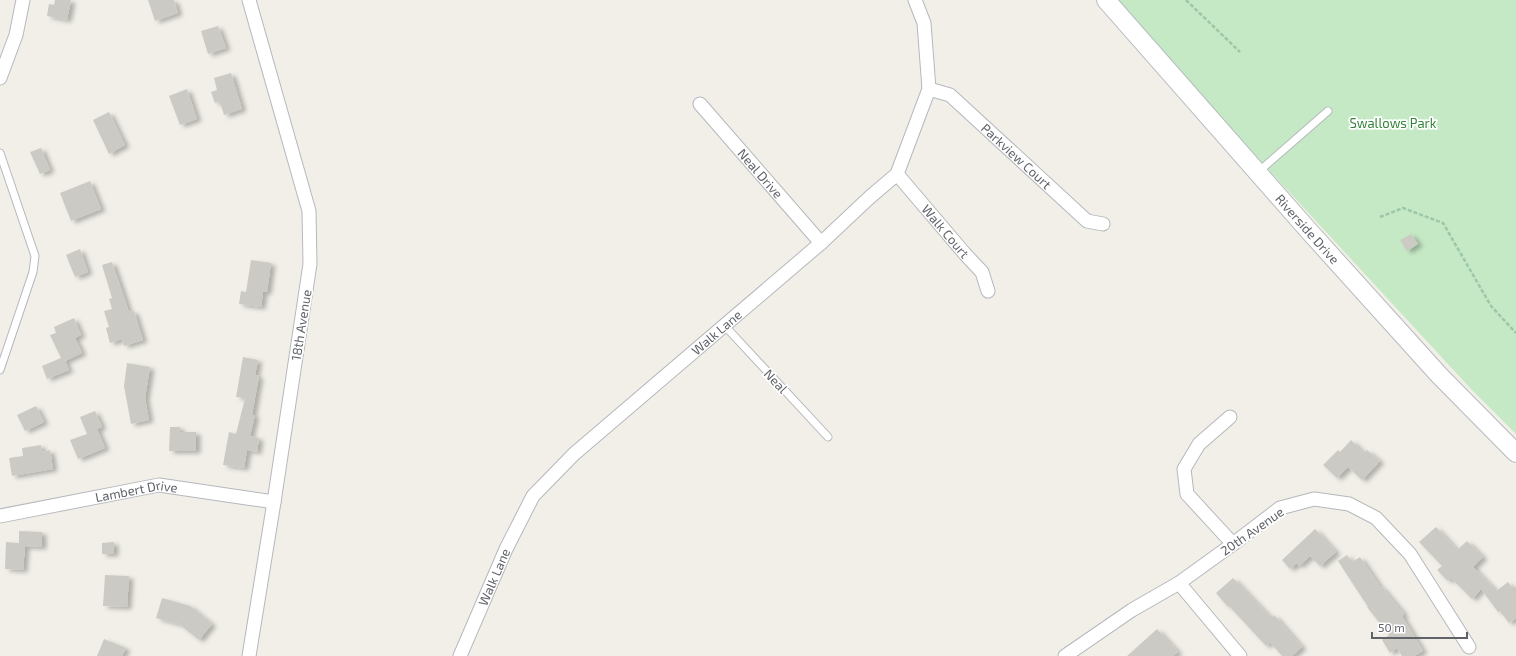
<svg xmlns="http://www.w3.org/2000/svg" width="1516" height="656" viewBox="0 0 1516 656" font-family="'Exo 2',sans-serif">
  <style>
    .green { fill: #c5e8c5 }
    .building { fill: #cccac5; filter: url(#shadow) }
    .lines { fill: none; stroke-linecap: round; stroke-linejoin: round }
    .lane-casing { stroke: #b5b8bc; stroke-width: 9 }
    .street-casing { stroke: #b5b8bc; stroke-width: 15 }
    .secondary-casing { stroke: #b6babf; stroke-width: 20 }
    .path { stroke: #9cc7a9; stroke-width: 2.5; stroke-dasharray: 4 2; stroke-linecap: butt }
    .lane { stroke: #fff; stroke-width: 7 }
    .street { stroke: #fff; stroke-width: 13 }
    .secondary { stroke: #fff; stroke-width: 18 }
    .labels { text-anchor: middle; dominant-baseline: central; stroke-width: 3.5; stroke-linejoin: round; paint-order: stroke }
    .park-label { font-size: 13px; fill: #348238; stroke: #fff }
    .street-label { font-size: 13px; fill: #5f6368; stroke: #fff }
  </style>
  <defs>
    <filter id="shadow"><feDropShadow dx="4.5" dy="2.5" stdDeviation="2" flood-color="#0004"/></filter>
  </defs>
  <rect width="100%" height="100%" fill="#f1efe8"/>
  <path class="green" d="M1112,0H1516V434L1471,389Z"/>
  <g class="building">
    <path d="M55,0H71L67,20L47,16L49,4L54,5Z"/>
    <path d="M148,0H174L178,13L155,21Z"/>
    <path d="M218,26L226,48L208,54L201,31Z"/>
    <path d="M231,73L242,109L224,115L220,102L215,103L211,92L217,90L214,78Z"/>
    <path d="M187,89L197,119L180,125L169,96Z"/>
    <path d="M109,112L125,145L109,154L93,120Z"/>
    <path d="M41,148L50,170L40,174L30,152Z"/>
    <path d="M90,181L101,209L71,221L60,193Z"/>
    <path d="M1411,234L1418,244L1407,251L1400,240Z"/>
    <path d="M80,249L88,272L75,277L66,255Z"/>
    <path d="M251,260L271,263L267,292H263L261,307L239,304L241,291L246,292Z"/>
    <path d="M112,262L129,312L134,311L143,340L124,346L122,339L110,343L106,328L109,327L104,311L112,309L109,299L112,298L102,265Z"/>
    <path d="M74,318L81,335L75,338L82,353L65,361L69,370L47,379L42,366L61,358L50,335L56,333L54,327Z"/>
    <path d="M243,357L258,360L255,375L259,376L252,415H255L250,436L259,438L257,452L247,450L244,468L223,465L229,432L236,434L245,398L236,397Z"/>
    <path d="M127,363L150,367L145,398L149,420L131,424L124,386Z"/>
    <path d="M36,406L44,422L25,431L17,415Z"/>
    <path d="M95,411L102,427L97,429L105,448L78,459L70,440L87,434L80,417Z"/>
    <path d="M170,427H180V432H196V451H169Z"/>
    <path d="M1351,440L1364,453L1367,450L1380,461L1362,480L1348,467L1337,478L1323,465L1338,450L1340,452Z"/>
    <path d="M41,445L42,452L50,450L53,469L12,476L9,458L23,456L22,448Z"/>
    <path d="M1436,527L1457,550L1467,541L1483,557L1473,567L1496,591L1508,582L1516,593V618L1509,623L1500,611L1498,612L1481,589L1472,599L1451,578L1448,581L1437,570L1442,566L1419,542Z"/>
    <path d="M1315,529L1336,552L1320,566L1310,556L1299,566L1297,563L1290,569L1282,560Z"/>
    <path d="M19,531L42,532V547L25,546L23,570L5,569L6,542L19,543Z"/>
    <path d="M114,542V554H102V543Z"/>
    <path d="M1347,555L1352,562L1360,557L1381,588L1382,587L1404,614L1402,616L1423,651L1414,656H1402L1397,648L1390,653L1382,640L1389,635L1367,607H1368L1338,561Z"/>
    <path d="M105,575L129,576L127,607L103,606Z"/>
    <path d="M1233,578L1271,618L1274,615L1302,647L1292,656H1282L1270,642L1266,646L1229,606L1228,607L1216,593Z"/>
    <path d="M162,598L190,606L212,624L199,640L179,624L156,618Z"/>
    <path d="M1157,629L1178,652L1173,656H1127Z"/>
    <path d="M104,639L126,648L122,656H97Z"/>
  </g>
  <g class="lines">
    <defs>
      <g id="lane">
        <path d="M0,153L35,256L33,272L0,370"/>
        <path d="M1257,173L1328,111"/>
        <path d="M724,325L828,437"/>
      </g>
      <g id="street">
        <path d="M249,0L309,211L310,264L274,502L249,656"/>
        <path d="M0,78L16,35L23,0"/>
        <path id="s1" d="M929,89L950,95L1087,221L1103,224"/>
        <path id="s2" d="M700,104L821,243"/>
        <path id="s3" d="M897,174L965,254L982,272L988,291"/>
        <path d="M1230,417L1199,444L1184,469L1187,494L1233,544"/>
        <path id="s4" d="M0,516L159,485L274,502"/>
        <path d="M1179,583L1240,656"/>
        <path id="s5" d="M460,656L506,549L533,496L574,454L821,243L870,197L897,174L929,89L924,23L915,0"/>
        <path d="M1065,656L1132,610L1179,583L1233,544L1280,508L1314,499L1349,504L1376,518L1410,554L1469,647"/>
      </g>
      <g id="secondary">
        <path id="s6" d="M1106,0L1309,231L1439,375L1516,453"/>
      </g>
    </defs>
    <use href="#lane" class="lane-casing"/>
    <use href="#street" class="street-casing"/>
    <use href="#secondary" class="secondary-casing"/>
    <g class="path">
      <path d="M1186,0L1240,52"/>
      <path d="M1380,217L1403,208L1443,223L1491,306L1516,333"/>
    </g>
    <use href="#lane" class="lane"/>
    <use href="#street" class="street"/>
    <use href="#secondary" class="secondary"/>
  </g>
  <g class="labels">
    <g class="park-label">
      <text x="1393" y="123">Swallows Park</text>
    </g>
    <g class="street-label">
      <text stroke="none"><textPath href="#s1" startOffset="112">Parkview Court</textPath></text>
      <text stroke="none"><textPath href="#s2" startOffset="92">Neal Drive</textPath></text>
      <text stroke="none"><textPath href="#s6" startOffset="305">Riverside Drive</textPath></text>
      <text stroke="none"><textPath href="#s3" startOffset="75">Walk Court</textPath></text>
      <text transform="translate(301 325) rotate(-81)">18th Avenue</text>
      <text stroke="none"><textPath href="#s5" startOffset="422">Walk Lane</textPath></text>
      <text transform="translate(776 381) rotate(47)">Neal</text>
      <text stroke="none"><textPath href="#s4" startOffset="139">Lambert Drive</textPath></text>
      <text transform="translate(1252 531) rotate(-35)">20th Avenue</text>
      <text stroke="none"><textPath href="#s5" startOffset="86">Walk Lane</textPath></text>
    </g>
  </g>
  <path d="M1372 632v6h95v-6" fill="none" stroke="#5f6368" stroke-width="2"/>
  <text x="1378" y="632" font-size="12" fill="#5f6368" stroke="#ffffff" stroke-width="3" paint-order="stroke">50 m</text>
</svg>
